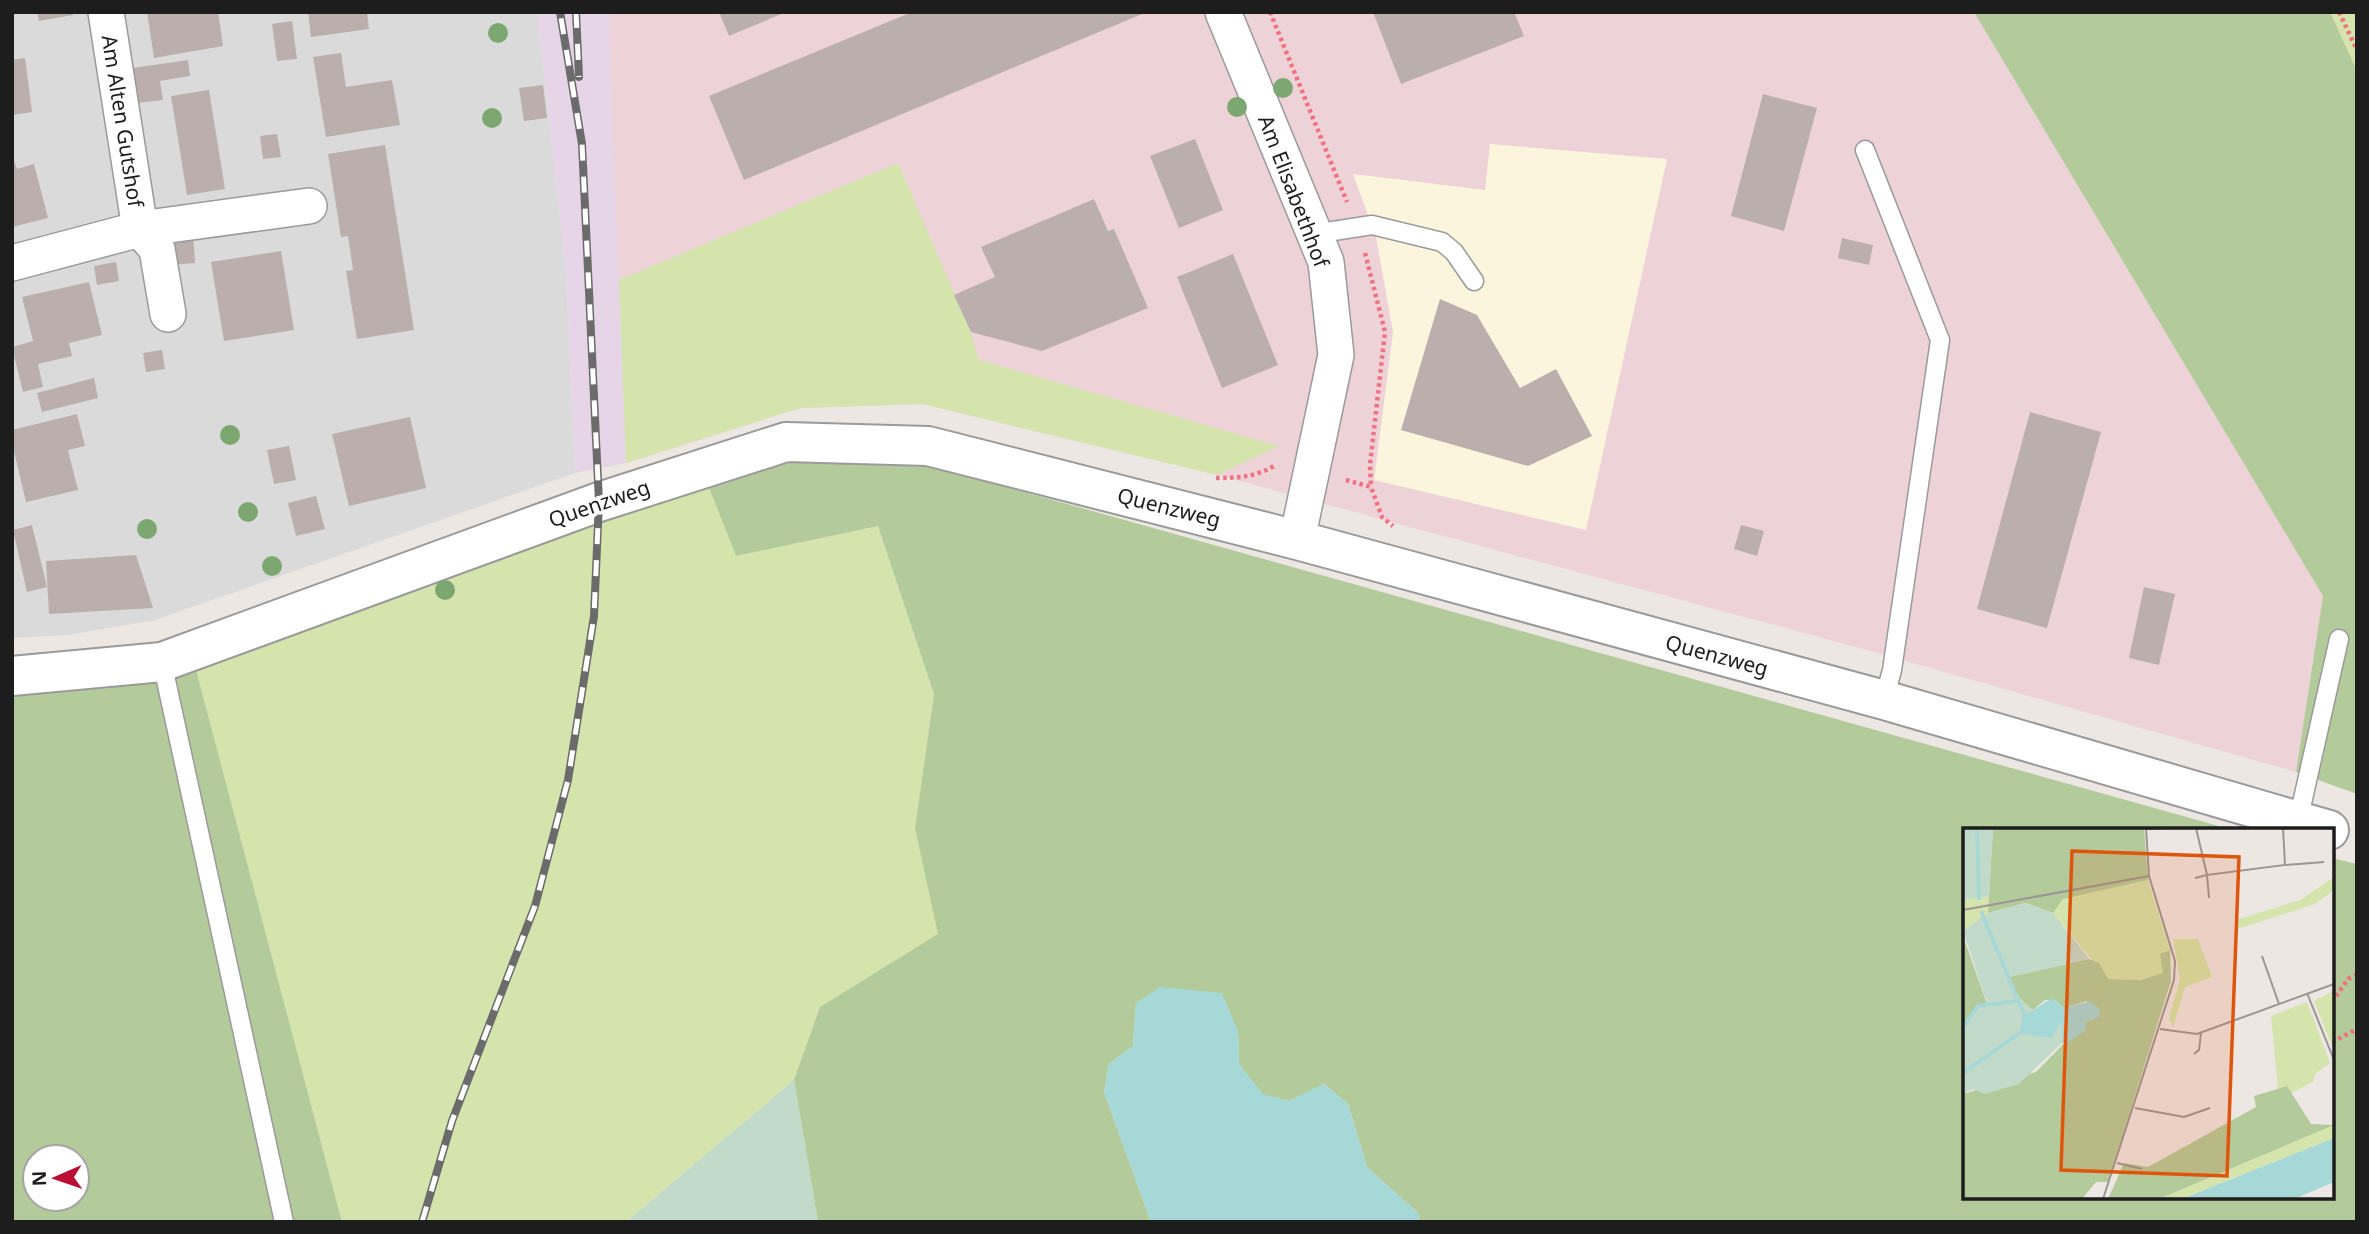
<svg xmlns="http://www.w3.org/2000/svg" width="2369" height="1234" viewBox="0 0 2369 1234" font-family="'Noto Sans',sans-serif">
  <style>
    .residential { fill: #dbdada }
    .commercial { fill: #edd3d8 }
    .industrial { fill: #e5d5e6 }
    .education { fill: #fcf5dd }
    .grass { fill: #d4e4ac }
    .forest { fill: #b3ca9a; fill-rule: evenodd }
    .wetland { fill: #c1dac9 }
    .water { fill: #a6d8d8 }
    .building { fill: #baafad }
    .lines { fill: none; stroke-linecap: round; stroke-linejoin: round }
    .service-casing { stroke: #9a9a9a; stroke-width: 21 }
    .minor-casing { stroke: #9a9a9a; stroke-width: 38 }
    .tertiary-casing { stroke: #9a9a9a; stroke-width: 42 }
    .path { stroke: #f07281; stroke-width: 4.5; stroke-dasharray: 3.5 3.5; stroke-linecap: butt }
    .service { stroke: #fff; stroke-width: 18 }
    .minor { stroke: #fff; stroke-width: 35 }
    .tertiary { stroke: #fff; stroke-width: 38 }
    .rail-casing { stroke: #6b6b6b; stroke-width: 8 }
    .rail { stroke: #fff; stroke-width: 5; stroke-dasharray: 16; stroke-linecap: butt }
    .tree { fill: #7ca771 }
    .labels { text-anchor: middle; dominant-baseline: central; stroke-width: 7; stroke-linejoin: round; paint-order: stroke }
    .street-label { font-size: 21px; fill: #1d1d1d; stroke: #fff }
    .inset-river { fill: none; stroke: #a6d8d8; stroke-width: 3.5 }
    .inset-road { fill: none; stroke: #9a9694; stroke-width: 2 }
    .view { fill: #de560d; fill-opacity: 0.15; stroke: #de560d; stroke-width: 3.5 }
    .inset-edge { fill: none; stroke: #1d1d1d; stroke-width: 3.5 }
  </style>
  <rect width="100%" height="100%" fill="#ede7e3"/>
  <path class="residential" d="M12,12H537L566,273L575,473L155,620L68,635L12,638Z"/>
  <path class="commercial" d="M608,12H1974L2323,596L2296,772L1856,647L1217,475L922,404L800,408L626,463Z"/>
  <path class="industrial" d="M537,12H608L609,19L626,463L575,473L566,273Z"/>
  <path class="education" d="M1490,144L1667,159L1586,530L1374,480L1393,332L1376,237L1353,174L1485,190Z"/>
  <g class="grass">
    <path d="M2330,12H2357V71Z"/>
    <path d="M898,163L971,332L979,360L1279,446L1217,475L922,404L800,408L626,463L619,280Z"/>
    <path d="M708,485L736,556L878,526L934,694L915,828L939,934L820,1007L794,1080L626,1222H342L195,666Z"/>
  </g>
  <g class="forest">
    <path d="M1974,12H2330L2357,71V794L2296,772L2323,596Z"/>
    <path d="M793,462L935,467L2233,830H1965V1197H2332V858L2357,864V1222H1419L1418,1213L1367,1167L1348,1104L1324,1084L1289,1101L1263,1095L1239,1064L1238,1031L1136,1003L1133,1046L1109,1064L1104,1092L1151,1222H818L794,1080L820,1007L938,934L915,828L934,694L878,526L736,556L708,485Z"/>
    <path d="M195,666L342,1222H12V695L108,688ZM35,1157H77V1199H35Z"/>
  </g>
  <path class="wetland" d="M794,1080L818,1222H626Z"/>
  <path class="water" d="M1160,987L1222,993L1238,1031L1239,1064L1263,1094L1289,1101L1324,1084L1348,1104L1367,1167L1418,1213L1419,1222H1151L1104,1092L1109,1064L1133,1046L1136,1003Z"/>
  <g class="building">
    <path d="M37,12H72L73,15L39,21Z"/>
    <path d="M147,12H218L223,46L154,58Z"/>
    <path d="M308,12H367L369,29L311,37Z"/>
    <path d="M719,12H786L729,36Z"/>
    <path d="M912,12H1147L744,180L709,96Z"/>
    <path d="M1373,12H1514L1524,36L1401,84Z"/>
    <path d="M292,21L297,59L277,61L272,24Z"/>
    <path d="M341,53L346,87L392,80L400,125L326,137L313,57Z"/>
    <path d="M25,58L32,112L12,115V60Z"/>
    <path d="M188,60L190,76L160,81L163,100L138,103L133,68Z"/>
    <path d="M543,85L547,118L524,121L519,88Z"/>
    <path d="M209,90L225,189L187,195L171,96Z"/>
    <path d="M1763,94L1817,108L1784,231L1731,216Z"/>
    <path d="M277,134L281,157L263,159L260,136Z"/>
    <path d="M1195,139L1223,210L1179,228L1150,156Z"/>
    <path d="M385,145L414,330L357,339L346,271L353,270L348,236L341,237L328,154Z"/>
    <path d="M12,155L17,169L34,164L48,218L12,227Z"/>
    <path d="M1094,199L1108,231L1114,229L1148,308L1042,351L971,332L954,295L995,277L981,247Z"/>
    <path d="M193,235L195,263L172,265L170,236Z"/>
    <path d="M1842,238L1873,245L1869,265L1838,258Z"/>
    <path d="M281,251L294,330L224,341L211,262Z"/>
    <path d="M1233,254L1278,365L1222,388L1177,277Z"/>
    <path d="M116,262L119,281L97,285L94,266Z"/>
    <path d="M89,282L102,335L69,343L72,356L38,364L43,387L23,392L12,347L33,341L22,297Z"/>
    <path d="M1440,299L1477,315L1520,388L1556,369L1592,436L1528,466L1401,430Z"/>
    <path d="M162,350L165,369L146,372L143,353Z"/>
    <path d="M94,378L98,398L42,412L37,393Z"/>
    <path d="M2030,412L2101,432L2047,628L1977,609Z"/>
    <path d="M77,414L85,446L68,450L78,490L26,502L12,443V430Z"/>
    <path d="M410,417L426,488L349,506L332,434Z"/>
    <path d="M289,446L296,480L274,484L267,450Z"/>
    <path d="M316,496L325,529L296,536L288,503Z"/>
    <path d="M32,525L47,587L27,592L13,530Z"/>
    <path d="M1741,525L1764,531L1757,556L1734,549Z"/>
    <path d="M136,555L153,608L49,614L46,561Z"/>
    <path d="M2144,587L2175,594L2159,665L2129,658Z"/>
  </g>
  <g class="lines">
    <defs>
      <g id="service">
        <path d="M1865,150L1940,340L1892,670L1884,700"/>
        <path d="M1314,234L1372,225L1442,242L1454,252L1474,281"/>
        <path d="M162,662L284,1222"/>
        <path d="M2298,821L2339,639"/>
      </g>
      <g id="minor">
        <path d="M1223,12L1326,262L1336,355L1297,540"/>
        <path d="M12,263L140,229L106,12"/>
        <path d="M168,314L157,249L140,229L309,206"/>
      </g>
      <path id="tertiary" d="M12,676L162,662L599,502L786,442L928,446L1297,540L1884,700L2329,830"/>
    </defs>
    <use href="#service" class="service-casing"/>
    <use href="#minor" class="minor-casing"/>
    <use href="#tertiary" class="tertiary-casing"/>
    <g class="path">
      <path d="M1270,12L1347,202"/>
      <path d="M2339,12L2357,50"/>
      <path d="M1365,253L1385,332L1370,465L1371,487"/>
      <path d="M1216,478C1238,478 1255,477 1274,466"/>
      <path d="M1346,480L1371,487L1382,517L1393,526"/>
      <path d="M2332,1002L2348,979L2357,974"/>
      <path d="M2332,1042L2357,1029"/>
    </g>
    <use href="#service" class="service"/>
    <use href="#minor" class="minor"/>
    <use href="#tertiary" class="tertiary"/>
    <defs>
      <g id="rail">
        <path d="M576,12L579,77"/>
        <path d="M422,1222L452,1121L535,906L568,780L594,616L599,502L582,144L560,12"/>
      </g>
    </defs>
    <use href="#rail" class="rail-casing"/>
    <use href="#rail" class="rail"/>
  </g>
  <g class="tree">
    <circle cx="498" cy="33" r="10"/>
    <circle cx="1283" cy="88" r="10"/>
    <circle cx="1237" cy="107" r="10"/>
    <circle cx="492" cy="118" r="10"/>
    <circle cx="230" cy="435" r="10"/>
    <circle cx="248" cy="512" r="10"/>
    <circle cx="147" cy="529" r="10"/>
    <circle cx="272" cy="566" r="10"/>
    <circle cx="445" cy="590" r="10"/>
  </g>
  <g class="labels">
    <g class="street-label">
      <text transform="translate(123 121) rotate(81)">Am Alten Gutshof</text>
      <text transform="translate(1294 191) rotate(69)">Am Elisabethhof</text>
      <text transform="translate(599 503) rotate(-19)">Quenzweg</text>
      <text transform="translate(1169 507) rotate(14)">Quenzweg</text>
      <text transform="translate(1717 655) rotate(15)">Quenzweg</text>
    </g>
  </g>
  <g transform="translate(1963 828)">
    <rect width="371" height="371" fill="#ede7e3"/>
    <path d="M371,49V62L352,76L274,101L273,92L337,72ZM185,52L207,122L201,145L178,152L145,151L90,85L100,71ZM26,68L25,85L0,103V72ZM210,111H235L249,149L222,159L210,199L206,191L217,151ZM371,163V223L351,173ZM344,174L367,235L353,245L350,254L328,265L324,258L315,261L308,188ZM371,297V310L219,371H196Z" fill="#d4e4ac"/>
    <path d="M30,0H181L185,52L100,71L90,85L63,75L25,85ZM0,108L24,176L13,179L0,198ZM207,122L208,153L145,354H133L119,371H0V266L73,244L122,194L131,191L129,177L123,173L101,180L92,172H82L70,182L57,171L46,149L126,131L136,135L145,151L178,152L200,145L197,126ZM324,258L348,296L371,297L196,371H145L161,335L185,339L293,279L291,268Z" fill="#b3ca9a"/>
    <path d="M0,0H30L26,68L0,72ZM63,75L90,85L126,131L46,149L57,171L70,182L62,189L98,193L99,215L56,256L22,266L10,261L0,266V198L13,179L24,175L0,103L25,85Z" fill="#c1dac9"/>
    <path d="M89,170L101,180L127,173L137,181L136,189L122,194L123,202L106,214L99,215L98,193L88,210L57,205L59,189ZM371,310V354L331,371H219Z" fill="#a6d8d8"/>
    <path class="inset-river" d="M14,0L16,72M18,83L62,189M0,199L15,178L54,173M0,245L58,204"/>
    <path class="inset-road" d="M233,0L244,47L322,37L320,0M183,1L204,0M322,37L361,34M232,50L244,47L246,70M0,82L186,48M299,128L316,176M344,165L371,232M197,201L234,206L371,156M231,226L236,222L238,205M172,280L221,289L247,280M154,335L179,341M140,371L211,152L212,133L186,48L183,0"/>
    <path class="view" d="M109,23L276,29L264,348L98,342Z"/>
    <rect width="371" height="371" class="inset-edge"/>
  </g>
  <rect width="2369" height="1234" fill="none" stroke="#1d1d1d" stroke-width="28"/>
  <g transform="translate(56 1178) rotate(268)"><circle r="33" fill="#ffffff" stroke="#a5a5a5" stroke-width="2"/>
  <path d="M0-5L12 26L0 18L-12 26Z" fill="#bb0e35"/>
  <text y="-10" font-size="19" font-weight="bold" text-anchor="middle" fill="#1d1d1d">N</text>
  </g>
</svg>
